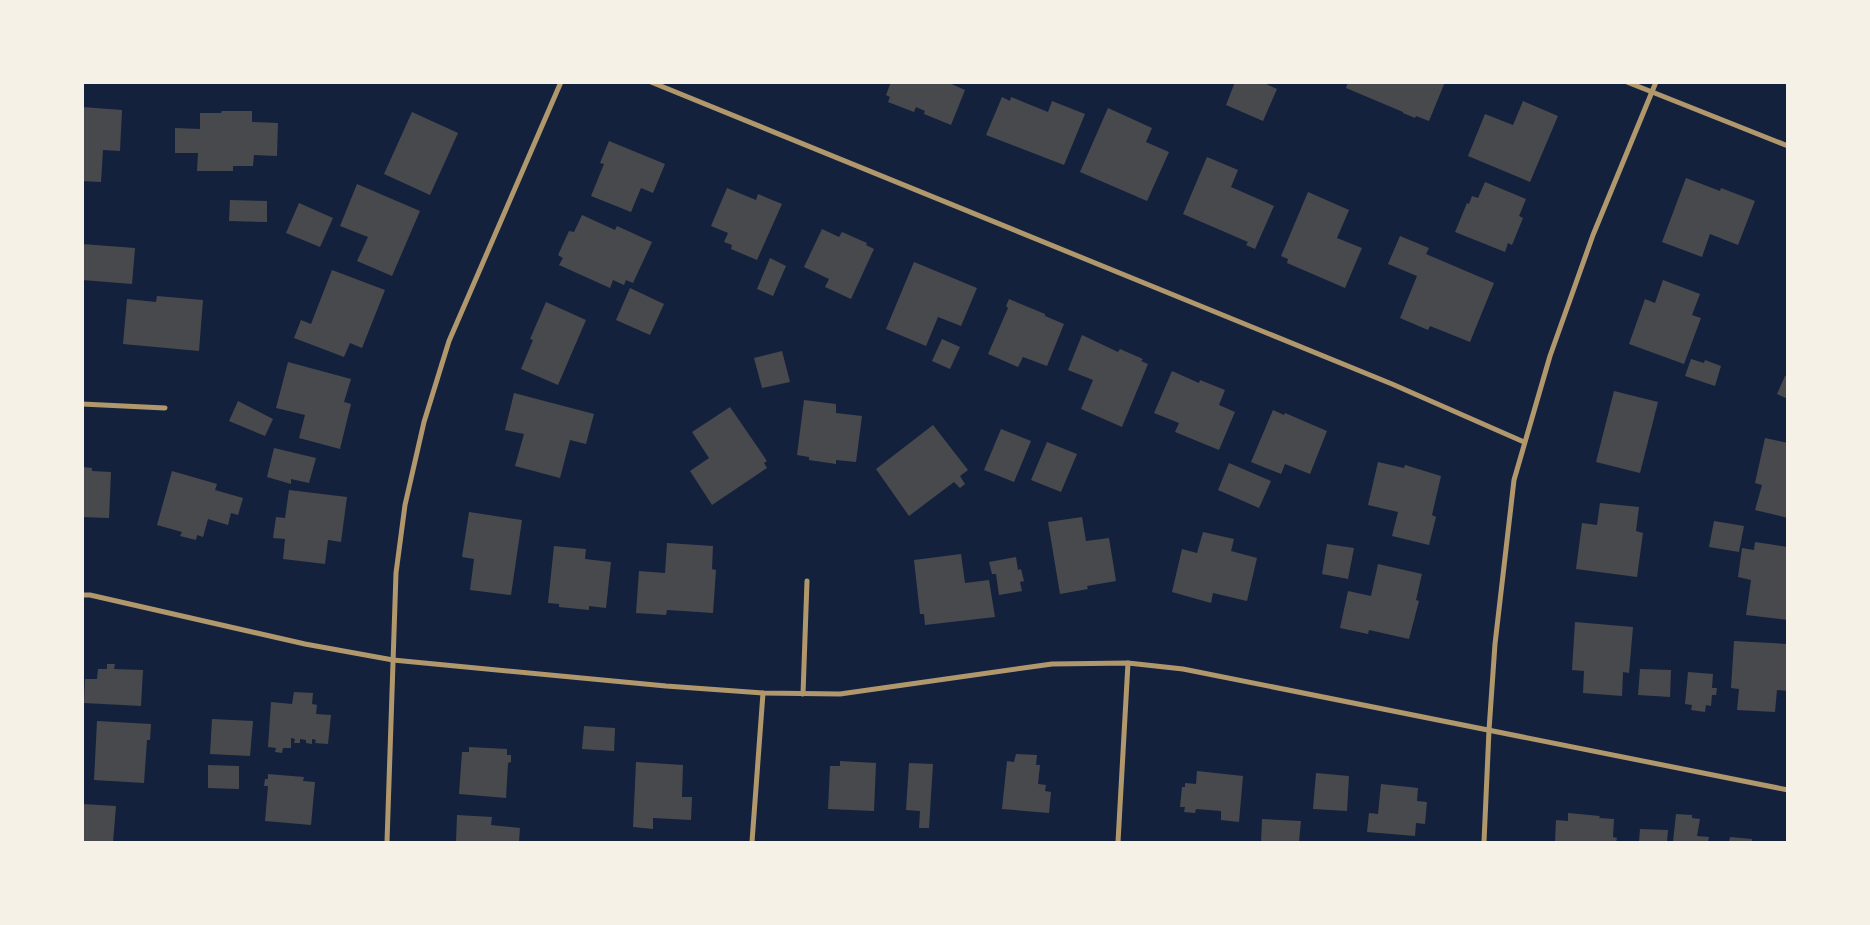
<svg xmlns="http://www.w3.org/2000/svg" width="1870" height="925" viewBox="0 0 1870 925" font-family="'Archivo Narrow',sans-serif">
  <style>
    .building { fill: #48494c }
    .lines { fill: none; stroke-linecap: round; stroke-linejoin: round }
    .minor { stroke: #b1986c; stroke-width: 5 }
  </style>
  <rect width="100%" height="100%" fill="#14213d"/>
  <g class="building">
    <path d="M891,82H947L965,90L951,125L924,114L925,111L916,107L914,112L888,102L890,97L886,95Z"/>
    <path d="M1235,82H1262L1277,89L1263,121L1226,105Z"/>
    <path d="M1348,82H1445L1429,121L1416,116L1415,118L1403,113V112L1346,88Z"/>
    <path d="M1002,97L1010,101L1011,97L1048,112L1052,101L1085,114L1064,165L986,135Z"/>
    <path d="M1523,101L1558,116L1530,182L1468,156L1485,114L1513,125Z"/>
    <path d="M82,107L122,110L120,151L103,150L101,182L82,181Z"/>
    <path d="M1108,108L1152,128L1146,142L1169,152L1147,201L1080,172Z"/>
    <path d="M222,111H252V122L278,123L277,156L254,155L253,166H233V171H197L198,153H175V128L200,129V113H221Z"/>
    <path d="M412,112L458,133L430,195L384,174Z"/>
    <path d="M609,141L665,164L653,193L641,188L631,212L591,196L604,164L600,163Z"/>
    <path d="M1207,157L1238,170L1231,187L1274,206L1255,249L1246,245L1248,242L1183,214Z"/>
    <path d="M1686,178L1720,191L1721,188L1755,201L1738,245L1710,234L1702,257L1662,242Z"/>
    <path d="M1485,182L1526,199L1519,216L1523,218L1512,245L1508,243L1505,252L1455,232L1467,203L1469,204L1472,196L1478,198Z"/>
    <path d="M357,184L420,211L392,276L357,261L368,237L340,226Z"/>
    <path d="M727,188L756,200L758,194L782,204L757,260L731,249L732,245L724,242L728,233L711,226Z"/>
    <path d="M1308,192L1349,210L1337,238L1362,248L1345,288L1287,263L1288,259L1281,256Z"/>
    <path d="M230,200L267,201V222L229,221Z"/>
    <path d="M299,203L333,218L320,247L286,233Z"/>
    <path d="M582,215L615,230L617,226L652,242L633,283L626,280L624,285L613,280L610,288L559,265L563,258L558,255L569,231L574,232Z"/>
    <path d="M822,229L839,237L842,232L867,243L866,245L874,249L851,299L825,287L829,279L804,267Z"/>
    <path d="M1400,236L1429,248L1426,254L1494,283L1470,342L1430,326L1428,330L1400,318L1417,276L1388,264Z"/>
    <path d="M82,244L135,248L132,284L82,280Z"/>
    <path d="M770,258L786,266L773,296L757,289Z"/>
    <path d="M914,262L977,288L961,326L938,317L926,346L886,329Z"/>
    <path d="M332,270L385,290L362,348L350,343L344,357L294,338L301,320L311,324Z"/>
    <path d="M1663,280L1700,294L1692,315L1701,318L1684,364L1629,344L1645,299L1655,303Z"/>
    <path d="M630,288L664,304L650,335L616,320Z"/>
    <path d="M157,296L203,300L199,351L123,344L127,299L156,302Z"/>
    <path d="M1009,299L1045,314V316L1064,324L1047,366L1023,357L1018,367L988,354L1008,308L1006,306Z"/>
    <path d="M546,302L586,320L558,385L521,369L533,340L530,339Z"/>
    <path d="M1082,335L1118,352L1120,349L1143,359L1141,361L1148,364L1122,427L1081,409L1093,380L1068,370Z"/>
    <path d="M942,339L960,347L950,369L932,361Z"/>
    <path d="M782,351L790,382L762,388L754,358Z"/>
    <path d="M1691,359L1704,363L1705,360L1721,366L1715,386L1685,376Z"/>
    <path d="M288,362L351,379L344,402L351,404L340,449L299,438L305,415L276,408Z"/>
    <path d="M1172,371L1199,383L1200,380L1225,390L1219,405L1235,412L1219,450L1175,432L1179,423L1154,413Z"/>
    <path d="M1785,376L1788,377V399L1777,394Z"/>
    <path d="M1614,391L1658,402L1640,473L1596,462Z"/>
    <path d="M514,393L594,414L586,444L570,440L560,478L515,466L524,434L505,430Z"/>
    <path d="M804,400L836,404V413L862,416L856,462L836,460V464L809,460V457L797,455Z"/>
    <path d="M238,401L273,419L265,436L229,421Z"/>
    <path d="M730,407L767,461L764,463L767,468L712,505L690,471L709,458L692,432Z"/>
    <path d="M1273,410L1284,415L1285,413L1327,431L1310,474L1285,464L1281,474L1251,462Z"/>
    <path d="M933,425L968,470L960,476L965,484L960,488L954,482L909,516L876,469Z"/>
    <path d="M1001,429L1031,441L1014,482L984,470Z"/>
    <path d="M1765,438L1788,443V518L1755,510L1762,485L1755,483Z"/>
    <path d="M1047,442L1077,454L1061,492L1031,480Z"/>
    <path d="M274,448L316,458L309,483L291,479V484L267,477Z"/>
    <path d="M1378,462L1404,468L1405,465L1441,476L1432,515L1436,517L1429,545L1392,536L1398,512L1368,505Z"/>
    <path d="M1229,463L1271,481L1259,508L1218,490Z"/>
    <path d="M82,467L92,468V471L111,472L109,518L82,517Z"/>
    <path d="M172,471L217,484L215,490L243,498L238,515L231,513L228,525L208,519L203,537L197,535L196,540L180,536L182,532L157,525Z"/>
    <path d="M289,490L347,497L341,542L328,540L325,564L283,559L285,539L273,538L276,517L285,518Z"/>
    <path d="M1600,503L1639,507L1636,531L1643,533L1637,577L1576,569L1582,523L1597,525Z"/>
    <path d="M469,512L522,520L511,595L470,590L474,559L462,557Z"/>
    <path d="M1082,517L1086,541L1109,538L1116,581L1087,586L1088,589L1060,594L1048,522Z"/>
    <path d="M1714,521L1744,526L1739,552L1709,547Z"/>
    <path d="M1203,532L1234,539L1231,551L1257,558L1247,601L1213,593L1211,603L1172,592L1182,549L1197,553Z"/>
    <path d="M1755,542L1788,547V620L1746,615L1751,580L1738,577L1742,548L1754,550Z"/>
    <path d="M667,543L713,546L712,569L716,570L713,613L667,610L666,615L636,613L639,571L665,573Z"/>
    <path d="M1327,544L1354,548L1348,579L1322,574Z"/>
    <path d="M554,546L586,549L585,559L611,562L606,608L589,606V610L559,607V604L548,603Z"/>
    <path d="M961,554L965,583L989,580L995,617L925,625L924,614H920L914,560Z"/>
    <path d="M1016,557L1018,570L1021,569L1024,581L1020,582L1022,591L999,595L996,574H992L989,562Z"/>
    <path d="M1378,564L1422,574L1416,600L1419,601L1409,639L1369,630L1368,634L1340,628L1348,591L1371,596Z"/>
    <path d="M1575,622L1633,627L1629,673L1623,672L1622,696L1583,693L1584,671L1572,670Z"/>
    <path d="M1734,641L1788,644V691L1777,690L1775,712L1737,710L1739,689L1731,688Z"/>
    <path d="M107,664H115L114,669L143,670L141,706L84,703L85,679H97L98,669H107Z"/>
    <path d="M1640,669L1671,670L1670,697L1638,695Z"/>
    <path d="M1688,672L1713,674L1712,688H1717L1716,695H1712L1711,706L1706,705L1705,712L1691,710L1692,705L1685,704Z"/>
    <path d="M294,692L313,693L312,704L317,705L316,714L331,715L328,744L315,743L316,740L312,739V744L306,743V740L300,739V743H294L295,739L291,738V748H283L282,753L275,752L276,748L268,747L271,702L292,704Z"/>
    <path d="M212,719L253,721L250,756L210,754Z"/>
    <path d="M97,721L151,724L150,740H147L144,783L94,780Z"/>
    <path d="M584,726L615,728L614,751L582,749Z"/>
    <path d="M469,747L507,749V755H511V762L508,763L506,798L459,794L462,752H469Z"/>
    <path d="M1016,754L1037,755L1036,765H1040L1038,784L1046,785L1045,791L1051,792L1049,813L1002,809L1007,761L1014,762Z"/>
    <path d="M840,761L876,763L874,811L828,809L830,766H840Z"/>
    <path d="M636,762L683,765L682,797H692L691,820L653,818V829L633,827Z"/>
    <path d="M909,763L933,764L929,828H919L920,811L906,810Z"/>
    <path d="M208,765L239,766V789L208,788Z"/>
    <path d="M1197,771L1243,776L1239,822L1221,820V811L1196,809L1195,813L1184,812L1185,807H1180L1182,787H1185V783L1196,784Z"/>
    <path d="M1316,773L1349,776L1347,811L1313,809Z"/>
    <path d="M268,774L304,777L303,781L315,782L311,825L265,821L268,786H264L265,779H268Z"/>
    <path d="M1381,784L1418,788L1417,801L1427,802L1425,824L1416,823L1415,836L1367,832L1369,813L1378,814Z"/>
    <path d="M82,804L116,806L113,842H82Z"/>
    <path d="M1568,813L1600,816L1599,818L1614,819L1613,837L1617,838L1616,842H1555L1556,820L1568,821Z"/>
    <path d="M1676,814L1692,815V818L1700,819L1697,836L1709,837L1708,842H1673Z"/>
    <path d="M457,815L492,817L491,825L520,828L519,842H456Z"/>
    <path d="M1262,819L1301,821L1299,842H1261Z"/>
    <path d="M1640,829L1668,830L1667,842H1639Z"/>
    <path d="M1730,837L1752,839V842H1729Z"/>
  </g>
  <g class="lines">
    <g class="minor">
      <path d="M651,82L1392,384L1524,442"/>
      <path d="M1627,82L1788,146"/>
      <path d="M82,404L165,408"/>
      <path d="M82,595H90L305,644L393,660L666,686L763,693L840,694L1052,664L1128,663L1183,669L1788,790"/>
      <path d="M803,694L807,581"/>
      <path d="M387,842L396,573L405,505L424,422L449,341L561,82"/>
      <path d="M752,842L763,693"/>
      <path d="M1118,842L1128,663"/>
      <path d="M1484,842L1489,730L1495,644L1514,480L1550,356L1593,235L1656,82"/>
    </g>
  </g>
  <rect width="1870" height="925" fill="none" stroke="#f6f1e7" stroke-width="168"/>
</svg>
